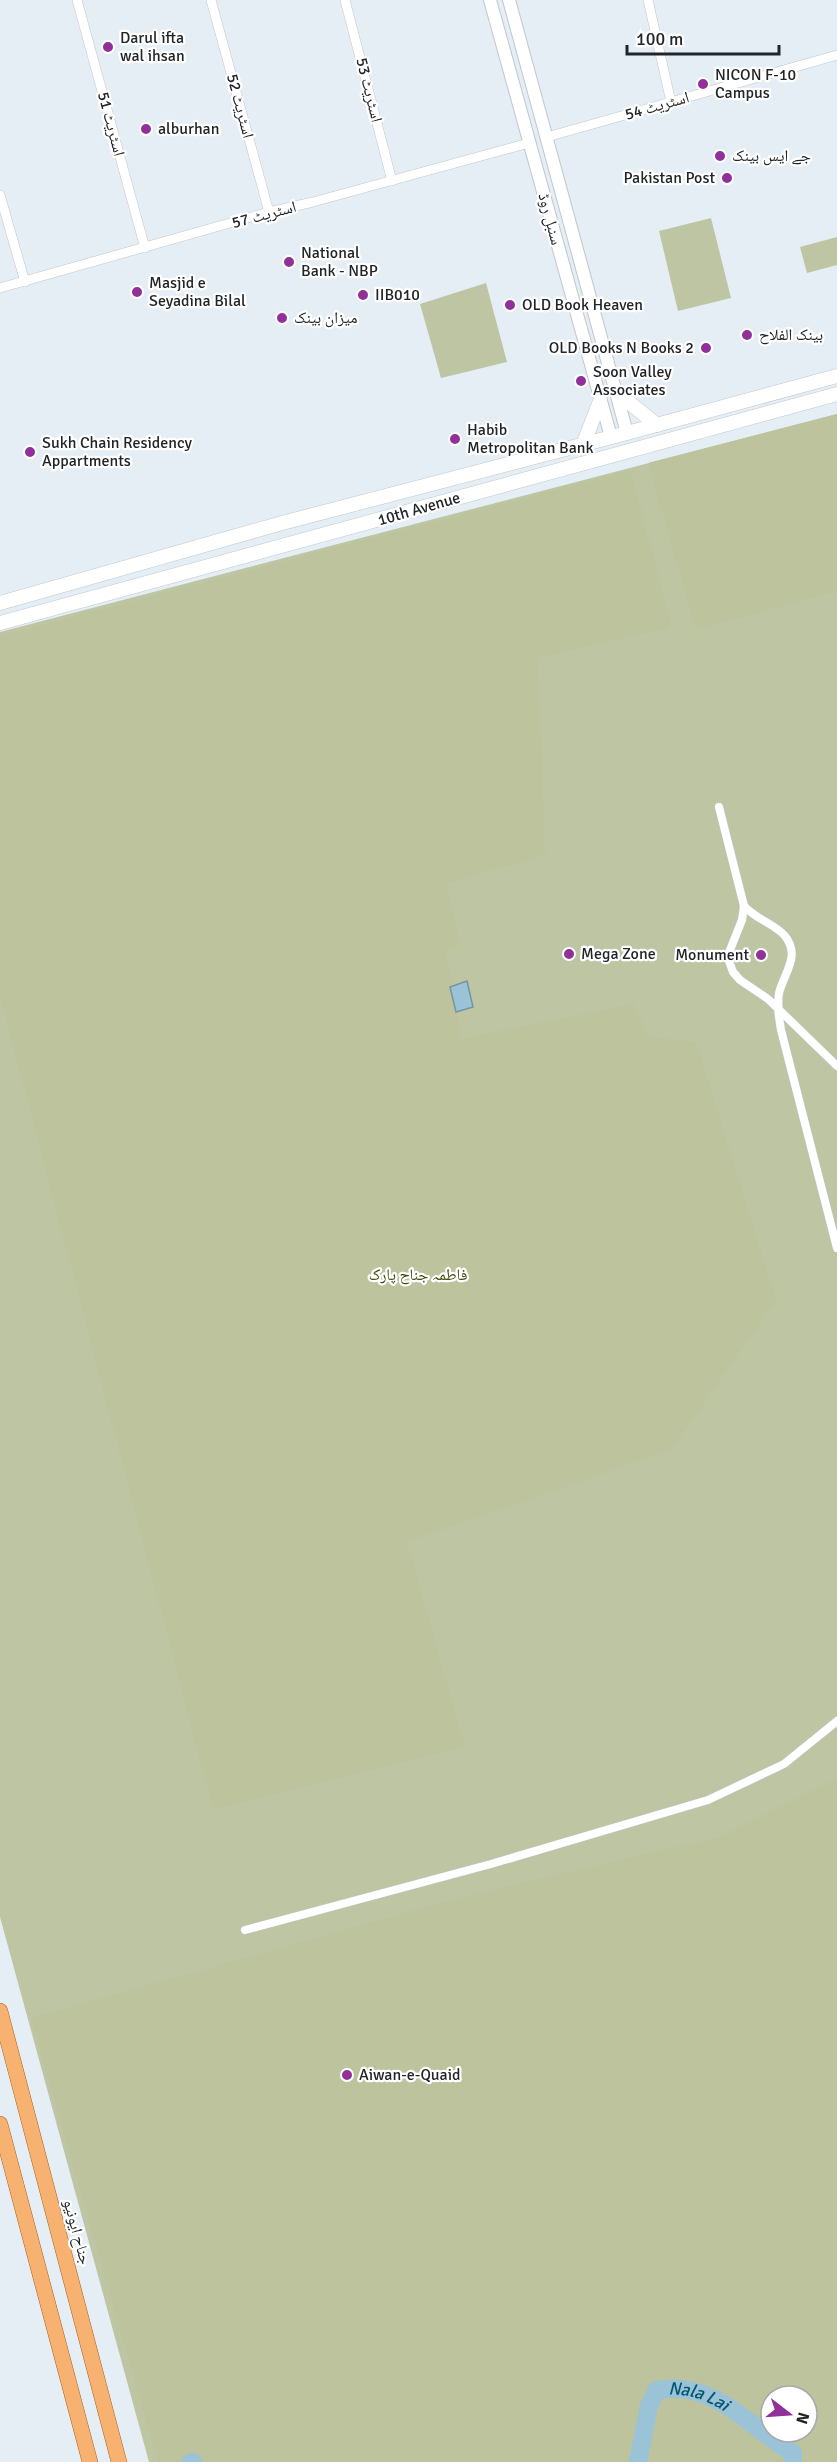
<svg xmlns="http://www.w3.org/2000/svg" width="837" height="2462" viewBox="0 0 837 2462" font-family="Signika,'Noto Naskh Arabic',sans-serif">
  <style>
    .green { fill: #bec5a3; fill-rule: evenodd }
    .forest { fill: #bcc39d; fill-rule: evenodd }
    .water { fill: #9ac3d7; stroke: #7694a2; stroke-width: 1.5 }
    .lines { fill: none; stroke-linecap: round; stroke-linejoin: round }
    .river { stroke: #9ac3d7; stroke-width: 18 }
    .pedestrian-casing { stroke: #bfc7cd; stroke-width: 9 }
    .minor-casing { stroke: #bfc7cd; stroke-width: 10 }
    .tertiary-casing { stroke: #bfc7cd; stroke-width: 14 }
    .secondary-casing { stroke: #bfc7cd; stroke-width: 15 }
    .primary-casing { stroke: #a95f19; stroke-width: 16 }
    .pedestrian { stroke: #fff; stroke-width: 8 }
    .minor { stroke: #fff; stroke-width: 9 }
    .tertiary { stroke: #fff; stroke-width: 12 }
    .secondary { stroke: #fff; stroke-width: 14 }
    .primary { stroke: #f7b271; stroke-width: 15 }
    .poi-dot { fill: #913098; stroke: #fff; stroke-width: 2 }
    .labels { text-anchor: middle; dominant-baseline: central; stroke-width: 4.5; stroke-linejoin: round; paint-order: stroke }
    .poi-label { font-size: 16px; fill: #222527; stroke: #fff; text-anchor: start }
    .street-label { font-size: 16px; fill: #222527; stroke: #fff }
    .park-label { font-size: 16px; fill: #434a0c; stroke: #fff }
    .water-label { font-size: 18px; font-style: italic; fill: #045672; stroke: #fff }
  </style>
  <rect width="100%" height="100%" fill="#e6eef5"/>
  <g class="green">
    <path d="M711,218L731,298L678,311L659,231Z"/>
    <path d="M837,237V265L807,273L800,247Z"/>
    <path d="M486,283L507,362L441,378L420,304Z"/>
    <path d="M837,414V2462H149L0,1917V632ZM771,2396H807V2432H771Z"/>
  </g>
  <g class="forest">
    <path d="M837,414V591L696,630L648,463Z"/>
    <path d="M631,470L671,627L538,658L545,855L446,884L460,945L446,951L461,1039L633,1004L649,1037L696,1042L776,1300L671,1450L407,1542L465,1747L213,1810L0,995V636Z"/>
    <path d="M837,1778V2462H158L31,2018L465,1896L719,1837ZM771,2396H807V2432H771Z"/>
  </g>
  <path class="water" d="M467,981L473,1007L456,1012L450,987Z"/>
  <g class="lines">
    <g class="river">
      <path d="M191,2462H193"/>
      <path id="s1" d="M638,2462L649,2406L657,2390C716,2380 748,2427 793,2453V2462"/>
    </g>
    <defs>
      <g id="pedestrian">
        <path d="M719,807L744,906L742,920L730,950L729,961L733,972L740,980L768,999L837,1066"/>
        <path d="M744,906C757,920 775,924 785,936C801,956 784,973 779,993C777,1006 779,1018 781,1030L837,1248"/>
        <path d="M245,1930L491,1864L708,1800L784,1764L837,1721"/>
      </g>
      <g id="minor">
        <path d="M77,0L145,248"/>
        <path d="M211,0L269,212"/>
        <path d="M345,0L392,181"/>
        <path d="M648,0L671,102"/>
        <path d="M547,137L837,55"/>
        <path d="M0,195L25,282"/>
        <path d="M0,288L269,212L313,202L529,143"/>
      </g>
      <g id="tertiary">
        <path d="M490,0L611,437"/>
        <path d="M509,0L627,433"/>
      </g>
      <g id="secondary">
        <path d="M616,392L657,425"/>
        <path d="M583,445L600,401"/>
        <path d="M0,603L282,523L627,433L837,376"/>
        <path d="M0,623L837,394"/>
      </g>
      <g id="primary">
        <path d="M0,2011L119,2462"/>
        <path d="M0,2124L90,2462"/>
      </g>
    </defs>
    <use href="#pedestrian" class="pedestrian-casing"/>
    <use href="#minor" class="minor-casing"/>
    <use href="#tertiary" class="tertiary-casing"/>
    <use href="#secondary" class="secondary-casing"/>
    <use href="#primary" class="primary-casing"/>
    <use href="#pedestrian" class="pedestrian"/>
    <use href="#minor" class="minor"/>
    <use href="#tertiary" class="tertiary"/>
    <use href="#secondary" class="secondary"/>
    <use href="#primary" class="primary"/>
  </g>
  <g class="poi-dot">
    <circle cx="108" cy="47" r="6"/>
    <circle cx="703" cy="84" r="6"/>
    <circle cx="146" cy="129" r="6"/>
    <circle cx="720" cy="156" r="6"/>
    <circle cx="727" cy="178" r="6"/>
    <circle cx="289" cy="262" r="6"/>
    <circle cx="137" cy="292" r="6"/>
    <circle cx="363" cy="295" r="6"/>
    <circle cx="510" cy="305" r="6"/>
    <circle cx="282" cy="318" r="6"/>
    <circle cx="747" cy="335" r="6"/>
    <circle cx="706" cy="348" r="6"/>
    <circle cx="581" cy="381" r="6"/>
    <circle cx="455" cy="439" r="6"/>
    <circle cx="30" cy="452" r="6"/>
    <circle cx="569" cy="954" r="6"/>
    <circle cx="761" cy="955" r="6"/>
    <circle cx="347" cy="2075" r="6"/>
  </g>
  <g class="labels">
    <g class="poi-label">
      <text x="120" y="38">Darul ifta<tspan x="120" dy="18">wal ihsan</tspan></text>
      <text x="715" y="75">NICON F-10<tspan x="715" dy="18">Campus</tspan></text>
      <text x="158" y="129">alburhan</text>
      <text x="732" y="156">جے ایس بینک</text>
      <text x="715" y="178" text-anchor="end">Pakistan Post</text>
      <text x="301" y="253">National<tspan x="301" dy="18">Bank - NBP</tspan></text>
      <text x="149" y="283">Masjid e<tspan x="149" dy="18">Seyadina Bilal</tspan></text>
      <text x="375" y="295">IIB010</text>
      <text x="522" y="305">OLD Book Heaven</text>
      <text x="294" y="318">میزان بینک</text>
      <text x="759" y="335">بینک الفلاح</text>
      <text x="694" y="348" text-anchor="end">OLD Books N Books 2</text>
      <text x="593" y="372">Soon Valley<tspan x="593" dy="18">Associates</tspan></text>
      <text x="467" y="430">Habib<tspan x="467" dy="18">Metropolitan Bank</tspan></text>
      <text x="42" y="443">Sukh Chain Residency<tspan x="42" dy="18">Appartments</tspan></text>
      <text x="581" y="954">Mega Zone</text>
      <text x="749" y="955" text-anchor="end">Monument</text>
      <text x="359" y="2075">Aiwan-e-Quaid</text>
    </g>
    <g class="street-label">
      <text transform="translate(369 90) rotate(76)">اسٹریٹ 53</text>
      <text transform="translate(240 106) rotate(75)">اسٹریٹ 52</text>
      <text transform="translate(657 106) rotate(-16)">اسٹریٹ 54</text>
      <text transform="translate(111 124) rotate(75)">اسٹریٹ 51</text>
      <text transform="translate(264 215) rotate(-15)">اسٹریٹ 57</text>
      <text transform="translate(550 219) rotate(75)">سنبل روڈ</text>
      <text transform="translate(419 509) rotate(-16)">10th Avenue</text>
      <text transform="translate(77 2232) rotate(75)">جناح ایونیو</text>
    </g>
    <g class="park-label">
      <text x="418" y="1275">فاطمہ جناح پارک</text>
    </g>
    <g class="water-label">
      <text stroke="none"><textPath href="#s1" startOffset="118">Nala Lai</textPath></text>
    </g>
  </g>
  <g transform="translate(789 2414) rotate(107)"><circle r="28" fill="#ffffff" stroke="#a7a8a9" stroke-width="1.5"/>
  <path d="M0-4.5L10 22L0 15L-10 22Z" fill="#913098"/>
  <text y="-9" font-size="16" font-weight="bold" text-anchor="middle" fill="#222527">N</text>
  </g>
  <path d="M627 45v9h152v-9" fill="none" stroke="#222527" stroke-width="3"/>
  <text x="636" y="45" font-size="18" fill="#222527" stroke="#ffffff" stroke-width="4.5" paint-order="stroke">100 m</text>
</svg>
